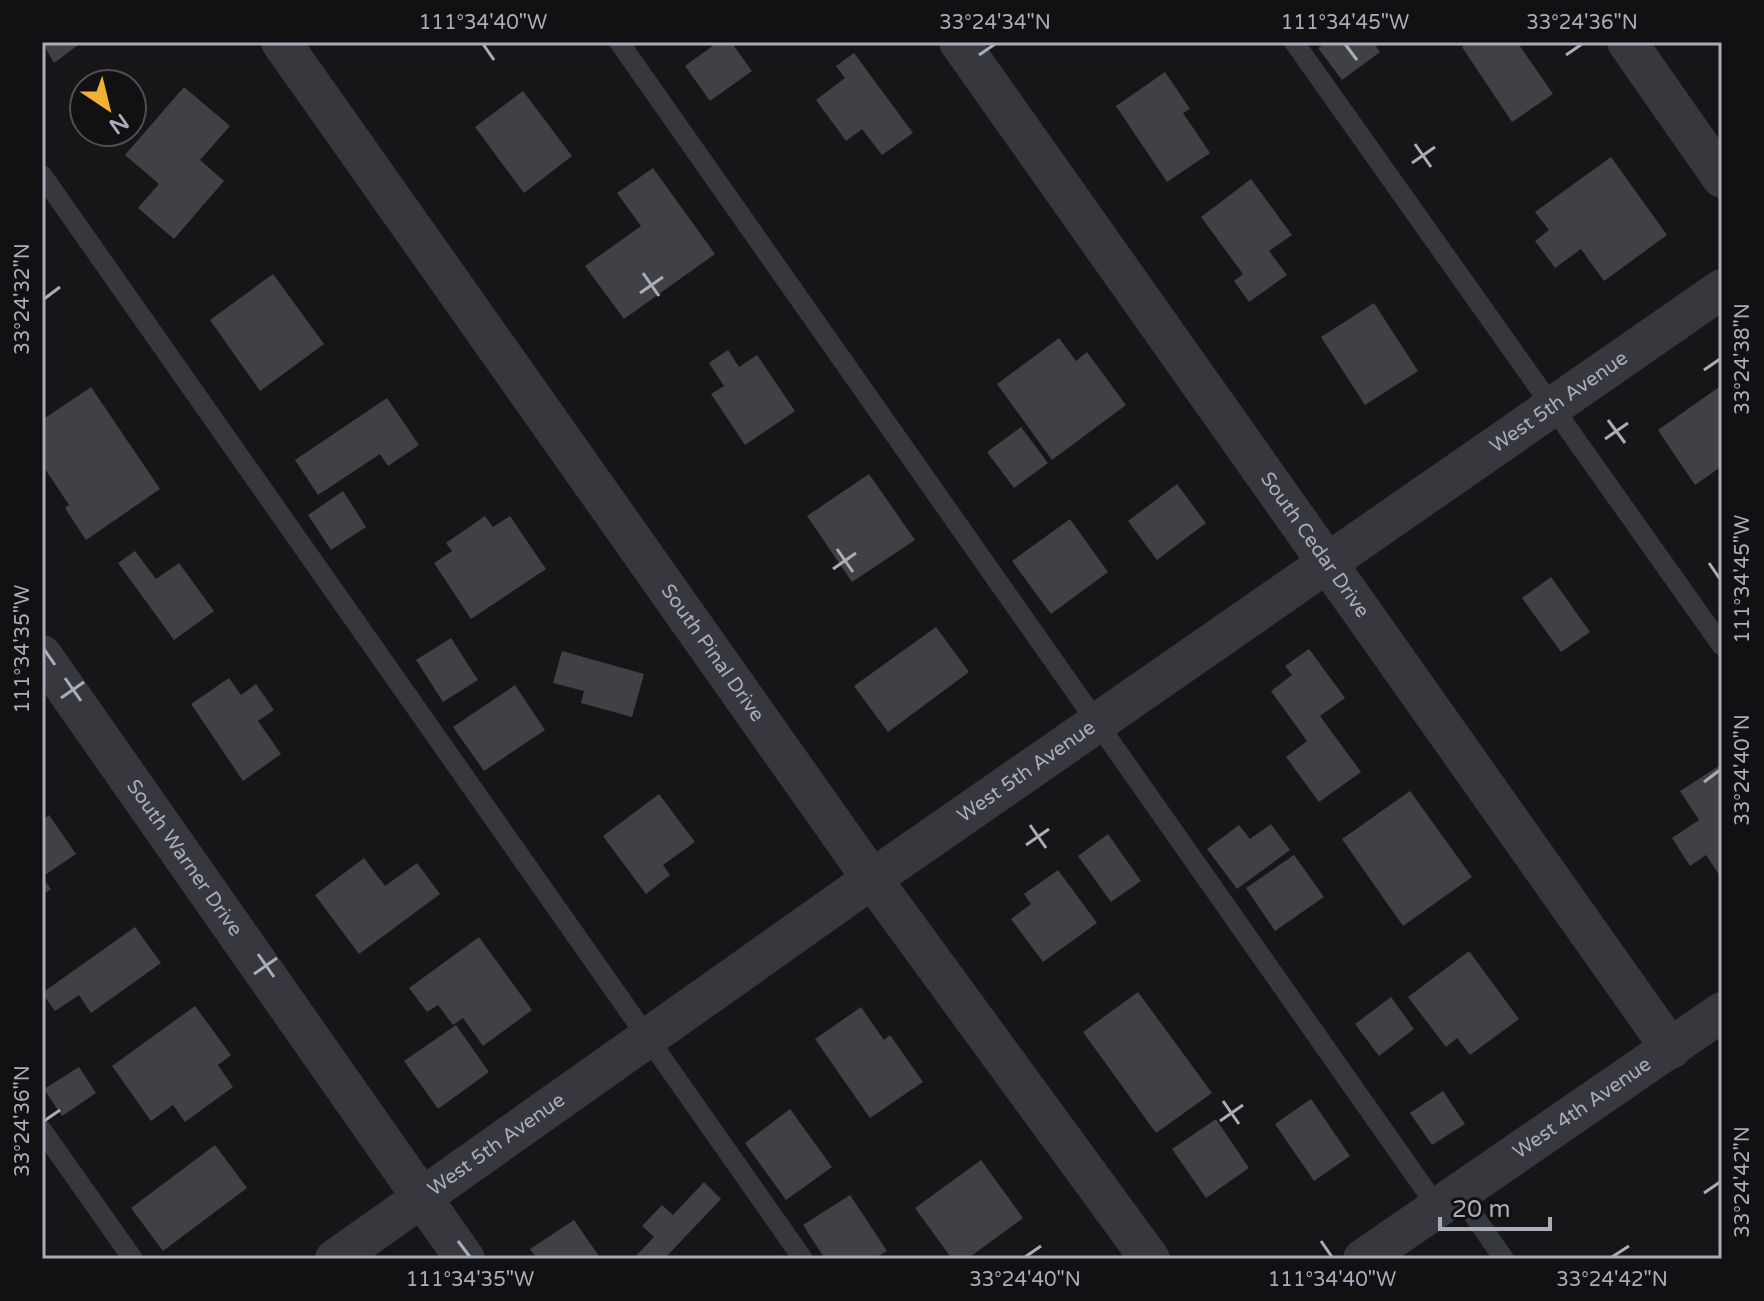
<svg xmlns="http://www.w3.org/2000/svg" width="1764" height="1301" viewBox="0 0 1764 1301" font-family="'Varela Round',sans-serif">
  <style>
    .building { fill: #404145 }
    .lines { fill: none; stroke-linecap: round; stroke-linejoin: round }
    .service { stroke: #37383d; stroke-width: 20 }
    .minor { stroke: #37383d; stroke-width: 40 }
    .ticks { fill: none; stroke: #a8adb8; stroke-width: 3 }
    .labels { text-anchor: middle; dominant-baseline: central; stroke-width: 6; stroke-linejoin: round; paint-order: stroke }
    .street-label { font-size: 20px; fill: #a8adb8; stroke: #111113 }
    .neatline { fill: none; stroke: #a8adb8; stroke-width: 3 }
    .ticks-label { font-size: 20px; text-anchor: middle; fill: #a8adb8 }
  </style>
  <rect width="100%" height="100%" fill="#161618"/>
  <g class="building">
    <path d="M42,42H82L54,63Z"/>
    <path d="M718,42H731L752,71L710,101L685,66Z"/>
    <path d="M1327,42H1373L1380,52L1342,80L1318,48Z"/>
    <path d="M1469,42H1517L1553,94L1512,122L1462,47Z"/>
    <path d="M854,53L913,133L882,155L862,129L846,141L816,100L845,78L836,66Z"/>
    <path d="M1165,72L1190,109L1183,113L1210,153L1167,182L1116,106Z"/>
    <path d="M184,87L230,126L200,160L224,181L174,239L138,208L159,184L125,155Z"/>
    <path d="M523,91L572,156L524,193L475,127Z"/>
    <path d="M1611,157L1667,235L1604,281L1581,249L1555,268L1535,241L1549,230L1535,212Z"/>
    <path d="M653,168L715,254L624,319L585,266L641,226L617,193Z"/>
    <path d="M1251,179L1292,235L1269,251L1287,275L1249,302L1234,281L1243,274L1201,217Z"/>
    <path d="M273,274L324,344L260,391L210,320Z"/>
    <path d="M1374,303L1418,371L1365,405L1321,337Z"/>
    <path d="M1059,338L1076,361L1087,352L1126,405L1052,460L997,384Z"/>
    <path d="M728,350L739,367L757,355L795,411L745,445L711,394L724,386L709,363Z"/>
    <path d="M1722,385V466L1695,485L1658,430Z"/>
    <path d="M91,387L160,489L86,540L65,508L69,505L45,469L42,471V420Z"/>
    <path d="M387,398L419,445L388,466L380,454L318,495L295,460Z"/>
    <path d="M1021,427L1048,463L1014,488L987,452Z"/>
    <path d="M869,474L915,540L852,582L807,516Z"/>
    <path d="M1177,484L1206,523L1157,560L1128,521Z"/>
    <path d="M343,491L366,527L331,550L308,515Z"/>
    <path d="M485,516L493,527L510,516L546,569L471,619L434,563L452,551L446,543Z"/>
    <path d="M1070,519L1108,572L1051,614L1012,561Z"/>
    <path d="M135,551L156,579L179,563L214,611L174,640L118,563Z"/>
    <path d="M1551,577L1590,632L1561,652L1522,598Z"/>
    <path d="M936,627L969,672L888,732L854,686Z"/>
    <path d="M451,638L478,680L443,702L416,660Z"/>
    <path d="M1309,649L1345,698L1320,716L1361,772L1319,802L1286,757L1307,741L1271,691L1292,675L1285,666Z"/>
    <path d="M562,651L644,674L632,717L581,703L584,691L553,683Z"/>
    <path d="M229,678L241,695L256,684L274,710L258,721L281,754L243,781L191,704Z"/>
    <path d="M515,685L545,730L484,771L453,727Z"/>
    <path d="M1722,764V879L1706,855L1690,866L1672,838L1699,820L1680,791Z"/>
    <path d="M1410,791L1472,877L1403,926L1342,839Z"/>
    <path d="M659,794L695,842L663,865L670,875L646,894L603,836Z"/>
    <path d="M49,815L76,854L42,877L51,889L42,895V821Z"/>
    <path d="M1271,824L1290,850L1237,889L1207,849L1239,825L1250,839Z"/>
    <path d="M1108,834L1141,881L1111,902L1078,856Z"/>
    <path d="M1294,855L1324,897L1275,931L1246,888Z"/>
    <path d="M364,858L385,886L417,863L440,894L359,954L315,895Z"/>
    <path d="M1058,870L1097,923L1043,962L1011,919L1031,904L1024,894Z"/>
    <path d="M135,927L161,963L91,1013L79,995L55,1011L42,993Z"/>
    <path d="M479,937L532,1010L483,1046L463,1018L453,1025L438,1005L427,1012L409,988Z"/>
    <path d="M1469,951L1519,1019L1470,1055L1457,1038L1446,1047L1408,997Z"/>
    <path d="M1138,992L1212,1093L1156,1133L1083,1032Z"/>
    <path d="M1391,997L1414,1029L1379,1056L1355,1024Z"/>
    <path d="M195,1006L231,1055L218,1065L233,1087L185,1122L173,1105L151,1121L112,1066Z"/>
    <path d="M861,1007L884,1040L890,1035L923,1082L870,1118L815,1039Z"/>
    <path d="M456,1025L489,1072L438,1109L404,1061Z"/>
    <path d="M79,1067L96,1093L62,1116L44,1089Z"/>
    <path d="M1443,1091L1465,1124L1432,1145L1410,1113Z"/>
    <path d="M1311,1099L1350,1156L1314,1181L1275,1124Z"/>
    <path d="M790,1109L832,1167L786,1200L745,1143Z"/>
    <path d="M1216,1119L1249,1168L1206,1198L1172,1149Z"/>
    <path d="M215,1145L247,1188L163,1251L131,1208Z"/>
    <path d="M981,1160L1023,1218L967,1259H952L915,1208Z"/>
    <path d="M704,1182L721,1199L664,1259H633L654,1237L642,1226L662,1205L673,1215Z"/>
    <path d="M850,1195L887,1251L874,1259H825L803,1225Z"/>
    <path d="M574,1220L601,1259H537L530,1249Z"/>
  </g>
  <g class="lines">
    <g class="service">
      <path d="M619,42L1438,1208"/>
      <path d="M1294,42L1722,646"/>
      <path d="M42,175L803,1259"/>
      <path d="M42,1130L133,1259"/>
      <path d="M1459,1194L1504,1259"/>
    </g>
    <g class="minor">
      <path id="s1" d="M281,42L872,879L1150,1259"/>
      <path id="s2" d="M959,42L1671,1049"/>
      <path d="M1627,42L1722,178"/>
      <path id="s3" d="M42,655L465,1259"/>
      <path id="s4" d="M335,1259L872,879L1722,289"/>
      <path id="s5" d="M1363,1259L1722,1012"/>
    </g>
  </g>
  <path class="ticks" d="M483,44L494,60M1345,44L1357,60M979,55L995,44M1566,55L1582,44M1415,144L1431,167M1412,163L1435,147M643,273L659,296M640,293L663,277M44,299L60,287M1704,370L1720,359M1608,420L1625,443M1605,439L1628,423M837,549L853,572M1709,563L1720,579M833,569L856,553M44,649L55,665M65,678L81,701M61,698L84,682M1704,782L1720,770M1030,825L1046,848M1026,845L1049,829M258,954L274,977M254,974L277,958M1223,1101L1239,1124M44,1121L60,1110M1220,1121L1243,1105M1704,1193L1720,1182M458,1241L470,1257M1321,1241L1332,1257M1025,1257L1041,1246M1612,1257L1629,1246"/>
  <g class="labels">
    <g class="street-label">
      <text stroke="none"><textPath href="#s4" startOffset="1494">West 5th Avenue</textPath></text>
      <text stroke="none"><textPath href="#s2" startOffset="616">South Cedar Drive</textPath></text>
      <text stroke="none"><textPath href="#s1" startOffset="748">South Pinal Drive</textPath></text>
      <text stroke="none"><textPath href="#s4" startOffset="846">West 5th Avenue</textPath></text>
      <text stroke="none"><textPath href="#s3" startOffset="248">South Warner Drive</textPath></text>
      <text stroke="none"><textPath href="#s5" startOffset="266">West 4th Avenue</textPath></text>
      <text stroke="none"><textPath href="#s4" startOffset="198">West 5th Avenue</textPath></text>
    </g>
  </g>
  <rect width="1764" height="1301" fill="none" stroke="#111113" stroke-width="88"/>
  <g transform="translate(108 108) rotate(145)"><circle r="38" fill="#111113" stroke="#4d4f55" stroke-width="2"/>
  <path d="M0-6L14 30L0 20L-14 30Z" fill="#f2b134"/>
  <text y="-12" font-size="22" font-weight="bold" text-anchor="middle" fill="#a8adb8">N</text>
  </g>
  <path d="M1440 1217v12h110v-12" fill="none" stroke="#a8adb8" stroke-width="4"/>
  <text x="1452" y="1217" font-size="24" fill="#a8adb8" stroke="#111113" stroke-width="6" paint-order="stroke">20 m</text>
  <rect x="44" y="44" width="1676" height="1213" class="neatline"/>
  <g class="ticks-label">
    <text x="483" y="29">111°34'40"W</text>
    <text x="995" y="29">33°24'34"N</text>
    <text x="1345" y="29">111°34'45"W</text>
    <text x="1582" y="29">33°24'36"N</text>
    <text transform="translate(22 299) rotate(-90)" y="7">33°24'32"N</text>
    <text transform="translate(1742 359) rotate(-90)" y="7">33°24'38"N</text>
    <text transform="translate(1742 579) rotate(-90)" y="7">111°34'45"W</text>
    <text transform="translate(22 649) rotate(-90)" y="7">111°34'35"W</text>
    <text transform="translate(1742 770) rotate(-90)" y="7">33°24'40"N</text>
    <text transform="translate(22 1121) rotate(-90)" y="7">33°24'36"N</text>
    <text transform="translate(1742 1182) rotate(-90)" y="7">33°24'42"N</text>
    <text x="470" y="1286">111°34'35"W</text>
    <text x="1025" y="1286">33°24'40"N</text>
    <text x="1332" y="1286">111°34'40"W</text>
    <text x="1612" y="1286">33°24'42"N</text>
  </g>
</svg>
